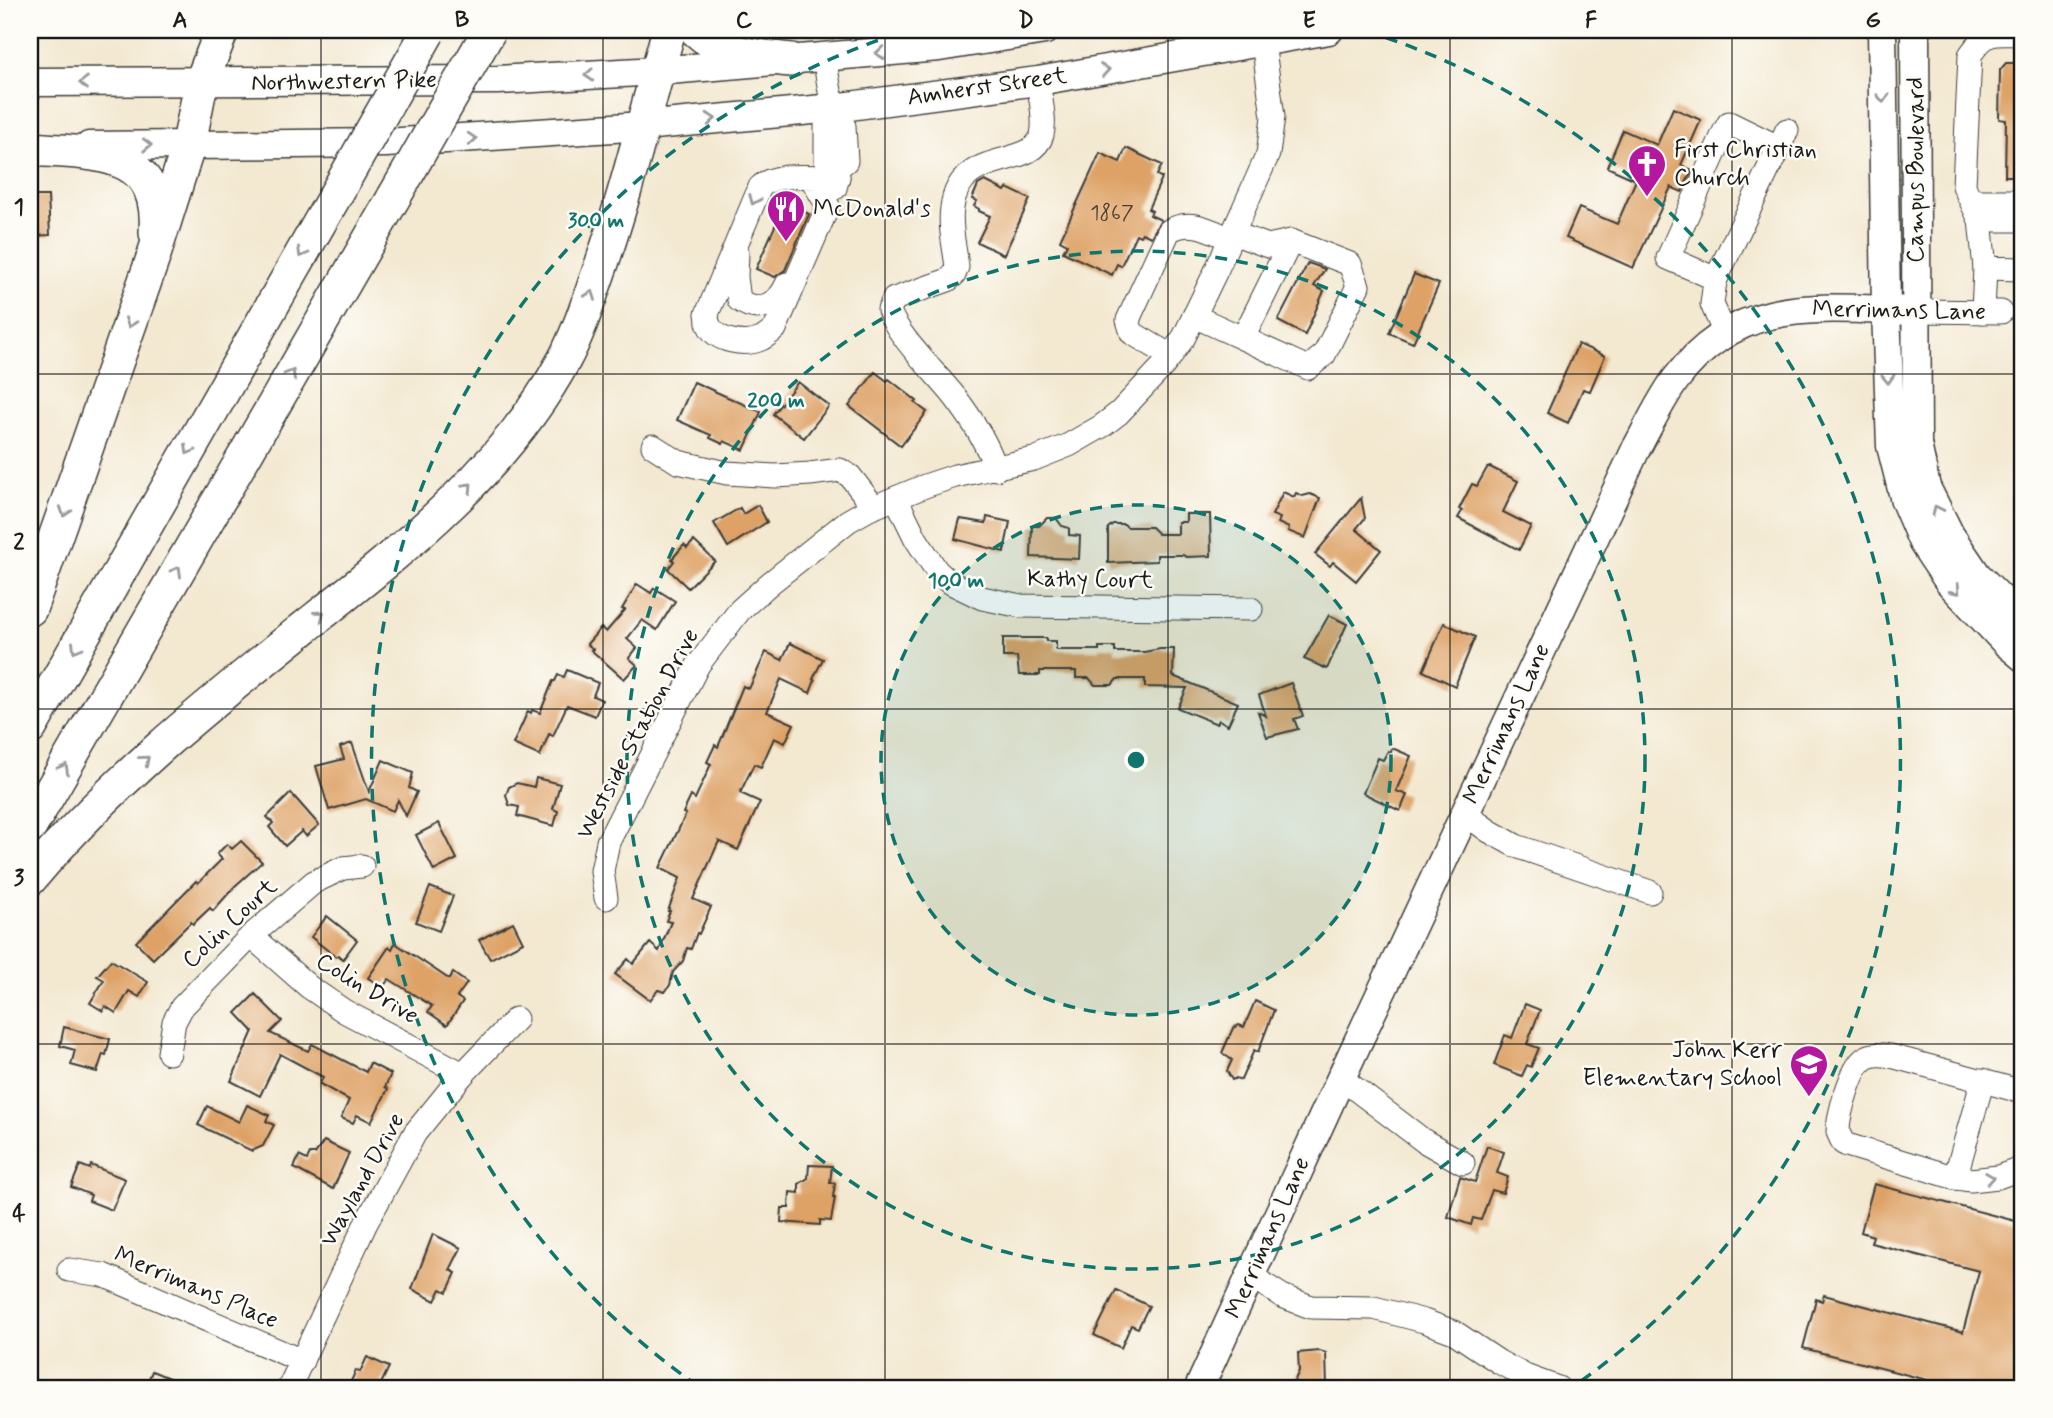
<svg xmlns="http://www.w3.org/2000/svg" width="2053" height="1418" viewBox="0 0 2053 1418" font-family="Mynerve,sans-serif">
  <style>
    .building { fill: #dea266 }
    .lines { fill: none; stroke-linecap: round; stroke-linejoin: round }
    .minor-casing { stroke: #3c3b37; stroke-width: 25 }
    .major-casing { stroke: #3c3b37; stroke-width: 31 }
    .highway-casing { stroke: #3c3b37; stroke-width: 36 }
    .minor { stroke: #fff; stroke-width: 23 }
    .major { stroke: #fff; stroke-width: 28 }
    .highway { stroke: #fff; stroke-width: 33 }
    .highway-bridge-casing { stroke: #3c3b37; stroke-width: 36; stroke-linecap: butt }
    .highway-bridge { stroke: #fff; stroke-width: 33 }
    .oneway { stroke: #999 }
    .grid { fill: none; stroke: #1c1c1c; stroke-width: 2; stroke-opacity: 0.55 }
    .ring { fill: none; stroke: #0f766e; stroke-width: 3.5; stroke-dasharray: 12 9 }
    .labels { text-anchor: middle; dominant-baseline: central; stroke-width: 5; stroke-linejoin: round; paint-order: stroke }
    .number-label { font-size: 21px; fill: #4c3e2e }
    .street-label { font-size: 24px; fill: #1c1c1c; stroke: #fdfcf7 }
    .poi-label { font-size: 24px; fill: #1c1c1c; stroke: #fdfcf7; text-anchor: start }
    .centre { fill: #0f766e; stroke: #fdfcf7; stroke-width: 3.5 }
    .ring-label { font-size: 21px; text-anchor: middle; font-weight: bold; fill: #0f766e; stroke: #fdfcf7; stroke-width: 5; stroke-linejoin: round; paint-order: stroke }
    .neatline { fill: none; stroke: #1c1c1c; stroke-width: 2.5 }
    .grid-label { font-size: 23px; text-anchor: middle; font-weight: bold; fill: #1c1c1c }
  </style>
  <rect width="100%" height="100%" fill="#fdfcf7"/>
  <filter id="ink" filterUnits="userSpaceOnUse"><feTurbulence type="fractalNoise" baseFrequency=".0143" numOctaves="2"/><feDisplacementMap in="SourceGraphic" scale="14" xChannelSelector="R" yChannelSelector="G"/><feConvolveMatrix kernelMatrix="1 2 1 2 8 2 1 2 1" color-interpolation-filters="sRGB"/></filter>
  <filter id="wash" filterUnits="userSpaceOnUse"><feTurbulence type="fractalNoise" baseFrequency=".00686" numOctaves="4" result="noise"/><feDisplacementMap in="SourceGraphic" scale="28" xChannelSelector="R" yChannelSelector="G"/><feGaussianBlur stdDeviation="1.57" result="paint"/><feColorMatrix in="noise" values="0 0 0 0 0 0 0 0 0 0 0 0 0 0 0 0 0 1.4 0 .05"/><feComposite in="paint" operator="in"/></filter>
  <g filter="url(#wash)">
    <rect width="100%" height="100%" fill="#f3e8d0"/>
    <g id="blocks">
      <g class="building">
        <path d="M2006,63H2023V176H2005L2006,120L1999,119L2000,70Z"/>
        <path d="M1673,108L1701,120L1681,165L1692,170L1682,192L1671,187L1633,268L1566,238L1579,208L1617,224L1636,180L1607,167L1623,130L1657,145Z"/>
        <path d="M1126,148L1162,165L1157,175L1162,178L1148,209L1152,211L1150,215L1161,220L1151,237L1142,233L1140,236L1136,234L1121,266L1117,264L1112,275L1063,252L1067,244L1060,240L1100,153L1120,162Z"/>
        <path d="M985,181L1005,191L1007,188L1030,199L1004,255L977,242L990,216L979,211V209L974,206L977,201L972,199L978,185Z"/>
        <path d="M30,196H48L50,235L33,236V228L30,229Z"/>
        <path d="M785,203L809,214L785,270L775,277L756,269Z"/>
        <path d="M1308,263L1325,269L1314,286L1324,291L1305,335L1278,321Z"/>
        <path d="M1414,274L1439,284L1413,343L1389,333Z"/>
        <path d="M1578,344L1605,356L1590,391L1583,389L1568,423L1547,413Z"/>
        <path d="M875,372L887,381L889,379L917,401L915,403L927,412L901,446L849,406Z"/>
        <path d="M694,382L761,412L744,450L724,441L723,444L710,438L711,435L677,420Z"/>
        <path d="M798,382L829,406L804,438L773,414Z"/>
        <path d="M1490,467L1518,481L1503,512L1531,526L1519,550L1458,518L1462,511L1459,509L1472,484L1477,486L1487,468Z"/>
        <path d="M1283,492L1294,497L1296,493L1303,496L1310,494L1320,498L1305,538L1288,531L1289,528L1278,523L1280,518L1272,515Z"/>
        <path d="M1361,498L1365,518L1356,529L1381,550L1356,581L1333,562L1330,566L1315,554Z"/>
        <path d="M758,505L767,522L728,547L714,523L740,508L743,514Z"/>
        <path d="M1186,514H1210L1211,556L1186,557L1183,555H1157V561L1108,563V528L1113,524H1124L1127,527H1151L1158,534H1178V522H1186Z"/>
        <path d="M987,517L1010,522L1004,552L955,539L960,519L986,523Z"/>
        <path d="M1047,518H1056L1062,526L1069,528V535L1080,536L1079,559L1031,557L1032,526H1039Z"/>
        <path d="M694,541L715,561L688,588L668,569L674,561L672,559L684,545L687,548Z"/>
        <path d="M637,584L651,593L654,588L675,601L657,630L642,620L627,639L637,648L629,658L637,665L624,679L591,650L593,649L587,644L601,628L606,632L625,610L622,609Z"/>
        <path d="M1329,615L1347,624L1327,669L1304,659Z"/>
        <path d="M1444,623L1475,637L1455,686L1423,671Z"/>
        <path d="M1003,638H1046V641H1056V650H1099V647H1115V652H1144L1160,649H1174L1173,676L1238,703L1228,725L1219,720L1217,724L1178,708L1187,688L1145,687V679H1117L1112,685H1095L1089,678H1076V671H1040V675H1019L1017,657H1003Z"/>
        <path d="M790,643L823,659L813,679L815,680L810,693L781,679L767,712L794,724L785,743L774,738L761,767L754,764L740,793L760,802L738,850L719,841L693,899L711,907L699,934L697,933L691,949L687,948L683,961L673,972L670,985L665,992L658,990L650,1000L615,974L628,959L633,964L650,943L659,951L671,922L666,921L670,911H668L680,878L660,868L686,814L683,813L691,796L695,799L711,764L707,762L715,745L718,747L743,686L749,689L766,652L782,660Z"/>
        <path d="M567,670L598,683L593,696L602,700L595,716L567,705L553,736L549,734L540,756L513,744L528,711L531,713L532,710L540,713L553,681H555L558,675L564,677Z"/>
        <path d="M1291,683L1303,716L1294,719L1298,729L1267,737L1258,712L1266,716L1259,695Z"/>
        <path d="M352,743L369,792L383,760L413,773L409,788L417,792L406,816L398,800L393,811L366,799L329,810L316,766L344,759L340,747Z"/>
        <path d="M1392,748L1411,756L1396,791L1407,795L1400,811L1363,793L1378,758L1383,760L1388,751L1391,752Z"/>
        <path d="M536,778L560,784L553,809L558,811L554,826L517,816L519,807L509,805L506,795L509,787L517,783L534,787Z"/>
        <path d="M291,793L319,825L306,836L302,831L285,846L269,827L273,823L267,817Z"/>
        <path d="M439,823L457,859L434,871L416,835Z"/>
        <path d="M241,841L262,862L235,886L213,911L210,908L193,924L191,922L153,959L136,942L196,881L198,883L222,859L217,854L227,844L232,849Z"/>
        <path d="M430,887L453,896L439,931L416,922Z"/>
        <path d="M327,916L357,940L343,959L338,955L336,957L311,937Z"/>
        <path d="M513,922L523,942L490,959L479,940Z"/>
        <path d="M395,943L449,979L453,973L467,983L457,997L463,1001L447,1025L428,1012L432,1006L389,979L383,987L368,978L389,947L392,949Z"/>
        <path d="M111,960L148,982L139,997L129,991L116,1013L105,1006L103,1011L90,1003L104,980L97,976Z"/>
        <path d="M255,994L282,1021L270,1033L308,1051L312,1044L366,1072L370,1063L391,1074L385,1087L388,1089L371,1122L357,1115L353,1123L341,1118L349,1100L320,1084L323,1077L280,1054L260,1096L231,1081L253,1031L236,1013Z"/>
        <path d="M1255,1001L1274,1010L1258,1052L1254,1050L1241,1080L1236,1078L1232,1080L1227,1071L1232,1060L1222,1053L1233,1028L1239,1025L1244,1027Z"/>
        <path d="M1525,1004L1540,1010L1527,1044L1539,1048L1531,1067L1527,1065L1522,1076L1494,1065L1505,1035L1512,1038Z"/>
        <path d="M64,1027L110,1039L106,1055L103,1054L97,1072L71,1065L75,1050L60,1046Z"/>
        <path d="M247,1105L269,1115L266,1121L274,1125L263,1146L252,1151L198,1125L207,1106L239,1122Z"/>
        <path d="M324,1141L349,1153L333,1189L294,1168L299,1156L307,1160L310,1154H315Z"/>
        <path d="M1487,1146L1504,1152L1497,1173L1508,1177L1503,1193L1492,1190L1481,1220L1473,1218L1471,1225L1448,1217L1460,1177L1475,1182Z"/>
        <path d="M80,1165L90,1169L91,1165L125,1179L112,1210L89,1201L91,1195L71,1187Z"/>
        <path d="M809,1165L832,1166L830,1183H835L833,1197H835L831,1221L820,1220V1225L781,1222L782,1208H789L790,1192L799,1193V1184L808,1178Z"/>
        <path d="M1874,1184L2023,1223V1388H1958L1803,1348L1816,1299L1822,1301L1824,1295L1963,1332L1979,1271L1871,1243L1873,1236L1861,1232Z"/>
        <path d="M433,1234L461,1248L450,1270L456,1273L447,1292L441,1289L435,1301L412,1289Z"/>
        <path d="M1116,1290L1149,1306L1138,1328L1131,1325L1121,1348L1094,1335Z"/>
        <path d="M1320,1351L1326,1353L1327,1388H1291L1299,1371L1298,1353Z"/>
        <path d="M367,1357L389,1367L379,1388H348L356,1370L360,1372Z"/>
        <path d="M152,1371L193,1388H145Z"/>
      </g>
    </g>
  </g>
  <g filter="url(#ink)">
    <use href="#blocks" fill-opacity="0" stroke="#3c3b37" stroke-width="2"/>
    <g class="lines">
      <defs>
        <g id="minor">
          <path d="M2023,34C1993,34 1988,29 1970,55L1964,186L1980,220L1985,268L2023,269"/>
          <path d="M824,57L835,120"/>
          <path d="M835,120L826,126V161L836,169L838,177L835,188"/>
          <path d="M835,120L844,126L846,161L836,169"/>
          <path d="M811,178L828,206L775,329C771,332 766,337 761,339C746,346 716,342 709,325C707,322 708,317 707,314L760,187C776,171 815,178 838,177"/>
          <path d="M1973,201H2023"/>
          <path d="M1980,220H2023"/>
          <path d="M737,252L736,277L739,300C758,314 778,305 787,284"/>
          <path d="M1716,279L1668,258L1725,130L1729,123L1778,147"/>
          <path d="M1916,311L2001,312"/>
          <path d="M1983,312L1985,268"/>
          <path d="M1194,316L1308,368L1324,355L1358,286L1350,264L1291,241L1268,246L1233,233"/>
          <path d="M1725,334L1712,304L1715,281L1787,130"/>
          <path d="M1243,338L1291,241"/>
          <path d="M1171,356L1132,333L1128,320L1169,231C1190,218 1210,230 1230,239"/>
          <path d="M653,446L678,462L727,473L775,476L810,474L840,470L850,476L874,507"/>
          <path d="M996,469C987,443 972,419 955,397C938,375 896,335 889,310L894,299L948,280L954,275L957,267C955,249 949,226 952,208C959,146 1031,171 1042,135C1046,119 1040,98 1038,81"/>
          <path d="M896,498L916,539L937,571L949,582L982,598L1021,606L1251,609"/>
          <path d="M1464,813L1489,831L1516,846L1650,892"/>
          <path d="M606,898L602,871L608,842L698,665L740,610L769,584L848,521L869,509L925,486L955,476L1034,459L1069,445L1102,426L1119,413L1164,365L1184,337L1216,271L1268,154L1273,117L1263,42L1264,30"/>
          <path d="M251,936L309,987L344,1011L463,1074"/>
          <path d="M169,1053L174,1022L182,1007L251,936L314,882L343,868L362,866"/>
          <path d="M1341,1078L1424,1141L1463,1163"/>
          <path d="M2023,1092L1891,1056C1881,1054 1872,1053 1864,1059C1851,1069 1838,1115 1838,1132L1843,1143L1847,1145L1956,1178L1971,1180L1998,1177L2023,1168"/>
          <path d="M1955,1178L1983,1080"/>
          <path d="M69,1270L103,1275L302,1361"/>
          <path d="M1251,1276L1282,1296L1311,1307L1374,1308L1424,1321L1454,1332L1499,1362L1525,1376L1558,1388"/>
          <path d="M289,1388L366,1223L415,1133L463,1074L516,1019"/>
        </g>
        <g id="major">
          <path d="M1882,30L1886,310L1891,446L1905,501L1923,543L1949,582L2005,642L2023,657"/>
          <path d="M1915,30L1917,444L1926,487L1950,535L1977,575L2023,621"/>
          <path d="M30,82L498,80L657,71L939,47L1045,30"/>
          <path d="M89,146L386,143L643,126L834,108L1038,81L1329,30"/>
          <path d="M1199,1388L1341,1078L1636,449C1649,425 1660,401 1676,379C1741,293 1822,309 1916,311"/>
        </g>
        <g id="highway">
          <path d="M696,30C722,55 757,56 791,60"/>
          <path d="M30,149C93,154 162,147 156,233"/>
          <path d="M30,609L153,258L189,144L201,83L222,30"/>
          <path d="M30,728L336,194"/>
          <path d="M30,827L394,197"/>
          <path d="M30,879C110,783 208,705 305,627C402,550 504,471 564,360C577,336 586,309 595,283C625,200 645,114 669,30"/>
        </g>
      </defs>
      <use href="#minor" class="minor-casing"/>
      <use href="#major" class="major-casing"/>
      <use href="#highway" class="highway-casing"/>
      <use href="#minor" class="minor"/>
      <use href="#major" class="major"/>
      <use href="#highway" class="highway"/>
      <defs>
        <g id="highway-bridge">
          <path d="M336,194L428,32"/>
          <path d="M394,197L489,31"/>
        </g>
      </defs>
      <use href="#highway-bridge" class="highway-bridge-casing"/>
      <use href="#highway-bridge" class="highway-bridge"/>
    </g>
    <defs><path id="oneway-chevron" d="M-2-3.5L2.5 0L-2 3.5" fill="none" stroke-width="1.6" stroke-linecap="round" stroke-linejoin="round" transform="scale(1.75)"/></defs>
    <g class="oneway">
      <use href="#oneway-chevron" transform="translate(880 53) rotate(175)"/>
      <use href="#oneway-chevron" transform="translate(1105 70) rotate(-10)"/>
      <use href="#oneway-chevron" transform="translate(589 75) rotate(177)"/>
      <use href="#oneway-chevron" transform="translate(84 83) rotate(-180)"/>
      <use href="#oneway-chevron" transform="translate(1883 98) rotate(89)"/>
      <use href="#oneway-chevron" transform="translate(711 119) rotate(-5)"/>
      <use href="#oneway-chevron" transform="translate(472 139) rotate(-4)"/>
      <use href="#oneway-chevron" transform="translate(147 145) rotate(-1)"/>
      <use href="#oneway-chevron" transform="translate(754 200) rotate(113)"/>
      <use href="#oneway-chevron" transform="translate(302 253) rotate(120)"/>
      <use href="#oneway-chevron" transform="translate(591 295) rotate(-70)"/>
      <use href="#oneway-chevron" transform="translate(130 323) rotate(110)"/>
      <use href="#oneway-chevron" transform="translate(291 374) rotate(-60)"/>
      <use href="#oneway-chevron" transform="translate(1888 379) rotate(88)"/>
      <use href="#oneway-chevron" transform="translate(189 450) rotate(120)"/>
      <use href="#oneway-chevron" transform="translate(468 487) rotate(-47)"/>
      <use href="#oneway-chevron" transform="translate(1937 510) rotate(-116)"/>
      <use href="#oneway-chevron" transform="translate(65 512) rotate(109)"/>
      <use href="#oneway-chevron" transform="translate(177 571) rotate(-60)"/>
      <use href="#oneway-chevron" transform="translate(1956 590) rotate(48)"/>
      <use href="#oneway-chevron" transform="translate(320 615) rotate(-39)"/>
      <use href="#oneway-chevron" transform="translate(76 648) rotate(120)"/>
      <use href="#oneway-chevron" transform="translate(145 760) rotate(-41)"/>
      <use href="#oneway-chevron" transform="translate(64 768) rotate(-60)"/>
      <use href="#oneway-chevron" transform="translate(1990 1178) rotate(-8)"/>
    </g>
  </g>
  <path class="grid" d="M321,30V1388M603,30V1388M885,30V1388M1168,30V1388M1450,30V1388M1732,30V1388M30,374H2023M30,709H2023M30,1044H2023"/>
  <circle cx="1136" cy="760" r="255" fill="#0f766e" fill-opacity=".12"/>
  <g class="ring">
    <circle cx="1136" cy="760" r="255"/>
    <circle cx="1136" cy="760" r="509"/>
    <path d="M698 1386A764 764 0 0 1 906 31M1366 31A764 764 0 0 1 1574 1386"/>
  </g>
  <defs>
    <symbol id="church-pin" viewBox="-11 -11 22 30"><path d="M0 17L-7.5 6A9.5 9.5 0 1 1 7.5 6Z" fill="#b5179e" stroke="#fdfcf7"/><path d="M-1.2-6h2.4v3.5h3.3v2.4h-3.3V6h-2.4V-.1h-3.3v-2.4h3.3Z" fill="#fff"/></symbol>
    <symbol id="restaurant-pin" viewBox="-11 -11 22 30"><path d="M0 17L-7.5 6A9.5 9.5 0 1 1 7.5 6Z" fill="#b5179e" stroke="#fdfcf7"/><path d="M-5-6h1v4h1v-4h1v4h1v-4h1v5L-1.5 .5V6h-2V.5L-5-1ZM5-6V6H3V1.5H1.5Q1.5-4 5-6Z" fill="#fff"/></symbol>
    <symbol id="school-pin" viewBox="-11 -11 22 30"><path d="M0 17L-7.5 6A9.5 9.5 0 1 1 7.5 6Z" fill="#b5179e" stroke="#fdfcf7"/><path d="M0-5L7-2L0 1L-7-2ZM-4 1L0 2.5L4 1V4Q0 6-4 4Z" fill="#fff"/></symbol>
  </defs>
  <g fill-rule="evenodd">
    <use href="#church-pin" x="1625" y="142" width="44" height="60"/>
    <use href="#restaurant-pin" x="764" y="187" width="44" height="60"/>
    <use href="#school-pin" x="1787" y="1042" width="44" height="60"/>
  </g>
  <g class="labels">
    <g class="number-label">
      <text x="1112" y="213">1867</text>
    </g>
    <g class="street-label">
      <text transform="translate(344 82) rotate(-1)">Northwestern Pike</text>
      <text transform="translate(987 87) rotate(-8)">Amherst Street</text>
      <text transform="translate(1916 170) rotate(-90)">Campus Boulevard</text>
      <text transform="translate(1899 311) rotate(1)">Merrimans Lane</text>
      <text transform="translate(1090 580) rotate(1)">Kathy Court</text>
      <text transform="translate(1507 724) rotate(-65)">Merrimans Lane</text>
      <text transform="translate(638 734) rotate(-62)">Westside Station Drive</text>
      <text transform="translate(230 924) rotate(-43)">Colin Court</text>
      <text transform="translate(367 989) rotate(31)">Colin Drive</text>
      <text transform="translate(363 1180) rotate(-61)">Wayland Drive</text>
      <text transform="translate(1268 1238) rotate(-66)">Merrimans Lane</text>
      <text transform="translate(196 1288) rotate(23)">Merrimans Place</text>
    </g>
    <g class="poi-label">
      <text x="1674" y="150">First Christian<tspan x="1674" dy="28">Church</tspan></text>
      <text x="813" y="209">McDonald's</text>
      <text x="1782" y="1050" text-anchor="end">John Kerr<tspan x="1782" dy="28">Elementary School</tspan></text>
    </g>
  </g>
  <circle cx="1136" cy="760" r="10" class="centre"/>
  <g class="ring-label">
    <text x="596" y="227">300 m</text>
    <text x="776" y="407">200 m</text>
    <text x="956" y="587">100 m</text>
  </g>
  <rect width="2053" height="1418" fill="none" stroke="#fdfcf7" stroke-width="77"/>
  <rect x="38" y="38" width="1976" height="1342" class="neatline"/>
  <g class="grid-label">
    <text x="180" y="27">A</text>
    <text x="462" y="27">B</text>
    <text x="744" y="27">C</text>
    <text x="1026" y="27">D</text>
    <text x="1309" y="27">E</text>
    <text x="1591" y="27">F</text>
    <text x="1873" y="27">G</text>
    <text x="19" y="214">1</text>
    <text x="19" y="549">2</text>
    <text x="19" y="885">3</text>
    <text x="19" y="1220">4</text>
  </g>
</svg>
